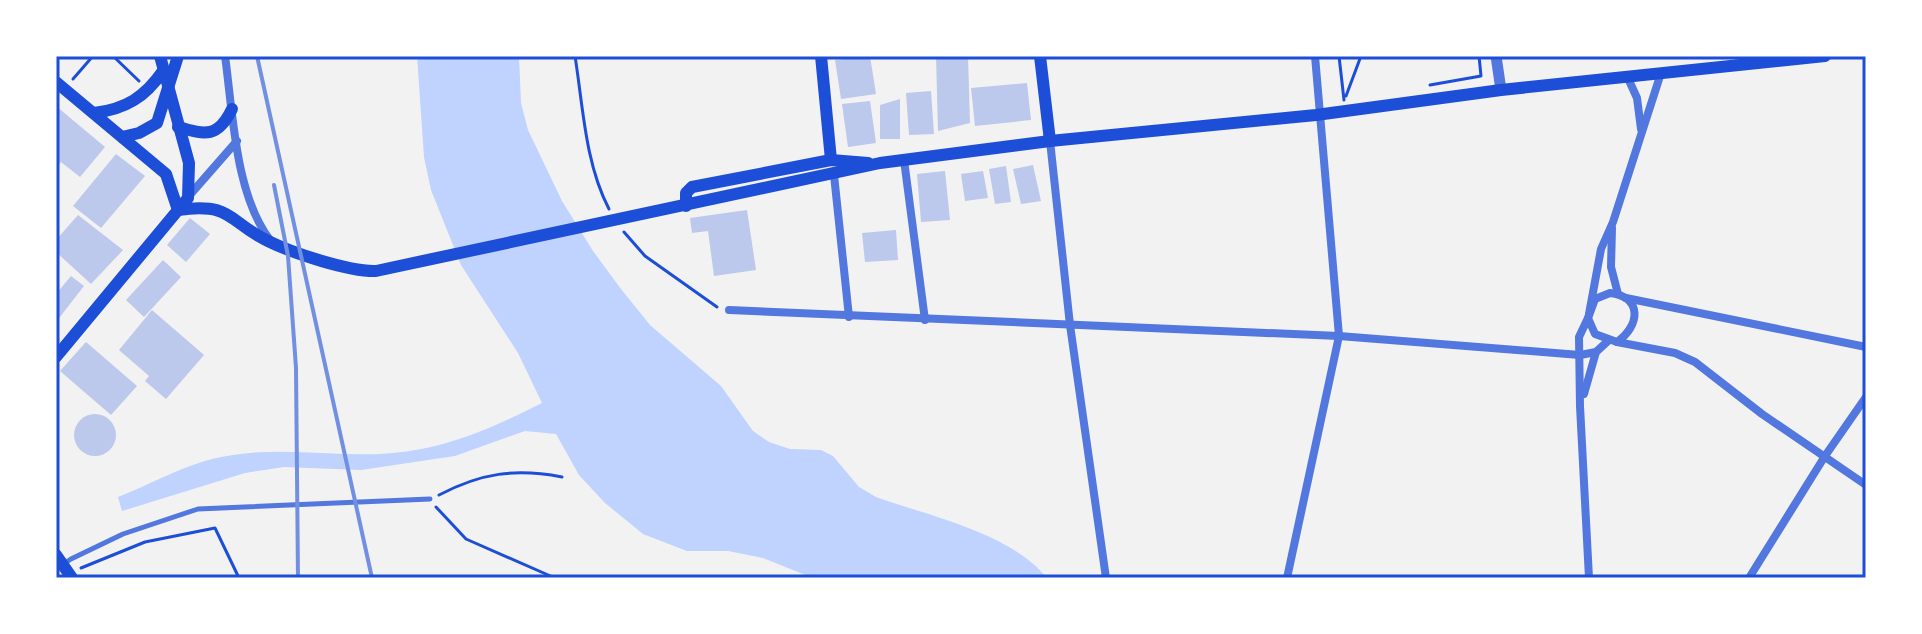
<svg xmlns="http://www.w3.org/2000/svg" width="1922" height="634" viewBox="0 0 1922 634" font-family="'Space Grotesk',sans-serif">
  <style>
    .water { fill: #bfd3fe }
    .building { fill: #bdc9ec }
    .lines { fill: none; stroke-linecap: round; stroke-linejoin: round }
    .path { stroke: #1d4ed8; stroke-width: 3 }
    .service { stroke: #5277de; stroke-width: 5 }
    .minor { stroke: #5277de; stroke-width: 8 }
    .tertiary { stroke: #5277de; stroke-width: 11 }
    .secondary { stroke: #1d4ed8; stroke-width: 12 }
    .rail { stroke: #7290e2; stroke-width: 4 }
    .neatline { fill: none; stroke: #1d4ed8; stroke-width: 3 }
  </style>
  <rect width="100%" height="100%" fill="#f2f2f2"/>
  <path class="water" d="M417,56H519L521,103L528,130L562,201L593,251L621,289L650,325L721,386L753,431L769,442L790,449L821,450L833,456L859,487L876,497C929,516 1011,533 1047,578H813L763,558L728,551H687L643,534L605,503L579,475L556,434L525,431L455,456L361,470L284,467L245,473L122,511L118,497C152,484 185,464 221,457C274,446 327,456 380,454C442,451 488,430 542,403L518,353L461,265L431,190L424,157Z"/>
  <g class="building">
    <path d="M870,56L876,94L841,99L835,60Z"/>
    <path d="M936,56H968L970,123L938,131Z"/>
    <path d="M1027,83L1031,120L975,126L971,88Z"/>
    <path d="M931,91L934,134L909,135L906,93Z"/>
    <path d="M900,99V139H880V105Z"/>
    <path d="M870,101L876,143L848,147L842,104Z"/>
    <path d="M56,106L105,147L80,177L61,162L56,168Z"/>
    <path d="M116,154L145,176L101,228L73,206Z"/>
    <path d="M1033,165L1041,201L1021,204L1013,169Z"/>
    <path d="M1006,166L1011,202L995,204L989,169Z"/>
    <path d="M945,171L950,220L921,222L917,174Z"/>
    <path d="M983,171L988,198L965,201L961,174Z"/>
    <path d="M747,210L756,270L714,276L708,231L692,233L690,218Z"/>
    <path d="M78,215L123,250L91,284L56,252V240Z"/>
    <path d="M190,218L210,234L186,262L167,245Z"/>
    <path d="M896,230L898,260L865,262L862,233Z"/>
    <path d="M163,260L181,277L144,317L126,300Z"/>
    <path d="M71,276L84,286L56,322V294Z"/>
    <path d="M152,310L204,355L166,399L145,381L149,376L119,350Z"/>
    <path d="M86,342L137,386L111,415L60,371Z"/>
    <circle cx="95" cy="435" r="21"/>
  </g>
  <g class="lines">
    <g class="path">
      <path d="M99,56H104"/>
      <path d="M113,56L139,81"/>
      <path d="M575,56C583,106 585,163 609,209"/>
      <path d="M1339,56L1344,100"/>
      <path d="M73,79L93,56"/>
      <path d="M1430,85L1481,76L1479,56"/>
      <path d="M1346,96L1361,56"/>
      <path d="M624,232L645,256L717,307"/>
      <path d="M439,495C481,473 515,468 562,477"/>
      <path d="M436,507L466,539L555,578"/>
      <path d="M81,568L145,542L215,528L239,578"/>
    </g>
    <path class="service" d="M56,569L71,559L123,534L198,509L430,499"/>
    <g class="minor">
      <path d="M225,56C233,113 235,194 270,240"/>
      <path d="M1627,76L1637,98L1641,129"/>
      <path d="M1050,141L1070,325L1106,578"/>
      <path d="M904,160L925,320"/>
      <path d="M834,175L849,317"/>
      <path d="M188,197L237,141"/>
      <path d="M1612,228L1611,267L1618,294"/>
      <path d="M1610,293C1643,297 1640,326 1617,342L1595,334L1588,318L1595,299Z"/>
      <path d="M1626,298L1866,347"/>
      <path d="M729,310L1339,336L1580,355L1596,352L1609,340"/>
      <path d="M1589,314L1601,249L1613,222L1661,73"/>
      <path d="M1588,318L1579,337L1580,406L1589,578"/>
      <path d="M1617,342L1675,353L1695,362L1762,414L1866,485"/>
      <path d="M1584,394L1596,352"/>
      <path d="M1287,578L1339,336L1315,56"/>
      <path d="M1749,578L1825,456L1866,397"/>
    </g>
    <path class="tertiary" d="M1496,56L1501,90"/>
    <g class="secondary">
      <path d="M821,56L831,160"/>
      <path d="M1040,56L1050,141"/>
      <path d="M56,82L166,174L178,210"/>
      <path d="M94,113C126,109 145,97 163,71"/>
      <path d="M178,127C206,135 218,138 232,109"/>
      <path d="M122,137L139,133L157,123L178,56"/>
      <path d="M686,206V193L692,187L831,160L868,163"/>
      <path d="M178,210C233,202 228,222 268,241C292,253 350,272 376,271L880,163L1050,141L1316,115L1501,90L1825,56"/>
      <path d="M56,357L188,198L189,163L160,56"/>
      <path d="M56,555L72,578"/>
    </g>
    <g class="rail">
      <path d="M257,56L372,578"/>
      <path d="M274,185L288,256L296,368L298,578"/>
    </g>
  </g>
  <rect width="1922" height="634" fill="none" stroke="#ffffff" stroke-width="116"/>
  <rect x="58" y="58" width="1806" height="518" class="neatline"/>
</svg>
